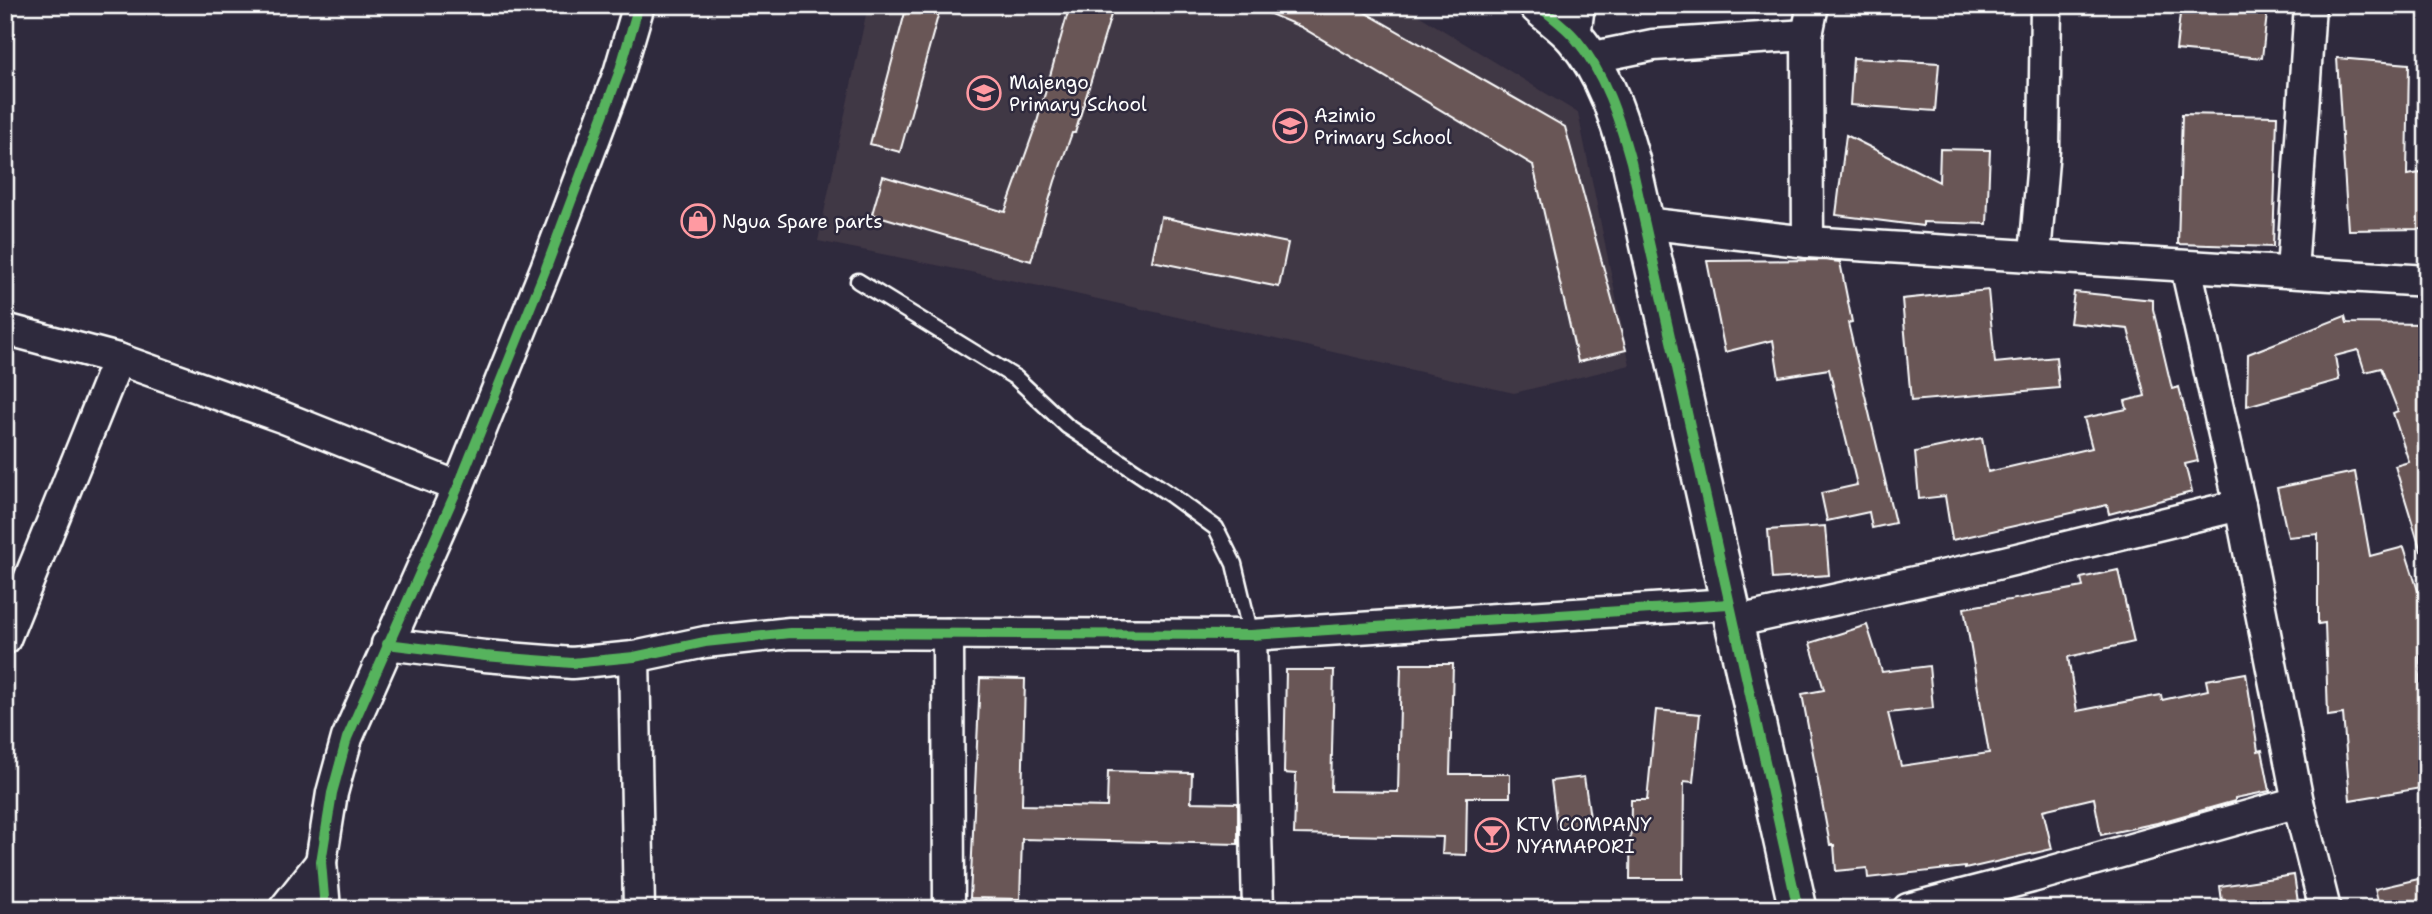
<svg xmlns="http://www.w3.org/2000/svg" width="2432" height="914" viewBox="0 0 2432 914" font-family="'Shantell Sans',sans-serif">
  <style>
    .built { fill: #403745 }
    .building { fill: #695657; stroke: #fff; stroke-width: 2 }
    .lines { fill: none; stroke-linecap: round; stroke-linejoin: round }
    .service-casing { stroke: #fff; stroke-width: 19 }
    .minor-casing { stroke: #fff; stroke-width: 35 }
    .tertiary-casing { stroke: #fff; stroke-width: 42 }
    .service { stroke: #2f2a3d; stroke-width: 14 }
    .minor { stroke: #2f2a3d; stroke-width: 30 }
    .tertiary { stroke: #2f2a3d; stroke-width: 37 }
    .cycleway-casing { stroke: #2f2a3d; stroke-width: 15 }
    .cycleway { stroke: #56b35d; stroke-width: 10 }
    .labels { text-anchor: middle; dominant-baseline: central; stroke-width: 5; stroke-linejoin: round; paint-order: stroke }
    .poi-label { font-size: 19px; fill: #fff; stroke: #2f2a3d; text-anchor: start }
  </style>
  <rect width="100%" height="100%" fill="#2f2a3d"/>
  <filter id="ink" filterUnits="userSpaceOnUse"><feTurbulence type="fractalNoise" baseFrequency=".0143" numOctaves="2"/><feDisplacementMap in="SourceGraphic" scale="14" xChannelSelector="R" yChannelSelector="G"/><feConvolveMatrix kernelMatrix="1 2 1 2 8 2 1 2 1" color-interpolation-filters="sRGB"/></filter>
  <g filter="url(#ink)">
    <path class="built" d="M868,5H1402L1578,113L1630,365L1514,393L1049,288L818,241Z"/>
    <g class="building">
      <path d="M907,5H941L900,152L870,144Z"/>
      <path d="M1070,5H1114L1075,133H1072L1055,181L1031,261L872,214L883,176L1005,212L1037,122Z"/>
      <path d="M1249,5H1352L1565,127L1626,350L1578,362L1533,165L1301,27Z"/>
      <path d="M2181,5H2268L2262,58L2176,50Z"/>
      <path d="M1853,58L1939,63L1935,111L1850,105Z"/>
      <path d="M2337,58L2409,64L2407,175L2427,172V229L2348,230Z"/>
      <path d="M2182,114L2277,116L2273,247L2178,244Z"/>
      <path d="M1846,135L1939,182L1940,149L1990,150L1987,224L1923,222V226L1836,215Z"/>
      <path d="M1161,217L1288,243L1279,287L1152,261Z"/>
      <path d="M1823,260L1840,262L1852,322L1848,323L1895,523L1872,528L1869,512L1827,521L1821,493L1857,485L1829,369L1779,377L1773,340L1725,352L1707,261Z"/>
      <path d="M1988,290L1995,363L2056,357L2059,388L1911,401L1902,299Z"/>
      <path d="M2074,292L2153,300V309L2172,389L2179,387L2198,461L2185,464L2192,492L2109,514L2107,505L1952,540L1945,496L1919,499L1915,452L1982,438L1988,472L2092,448L2084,418L2127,409L2125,401L2145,396L2128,329L2070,323Z"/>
      <path d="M2345,316L2347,323L2427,324V550L2421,551L2395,466L2409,462L2393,413L2398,411L2381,368L2365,372L2358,350L2335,356L2339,380L2247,406L2248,354Z"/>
      <path d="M2355,472L2370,556L2404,547L2420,597V710L2427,708V787L2350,800L2343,714L2328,716L2325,623L2318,624V534L2288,537L2277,488Z"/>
      <path d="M1825,526L1829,575L1772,579L1768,530Z"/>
      <path d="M2118,570L2134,642L2068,657L2077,711L2161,695L2162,700L2208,690L2206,680L2246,673L2258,751L2262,750L2270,791L2235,798V801L2157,823L2101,835L2094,798L2043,810L2052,849L1965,869V867L1868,878L1867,868L1836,871L1834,845H1830L1802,694L1824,690L1810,643L1867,625L1882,672L1929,666L1933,708L1888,713L1901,766L1989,753L1964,608L2083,587L2081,578Z"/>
      <path d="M1401,664H1453L1450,774H1510V797H1467L1466,855L1442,854L1443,837L1294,834L1296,774L1284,773L1286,670H1334L1331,791L1398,792Z"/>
      <path d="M980,678L1025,679L1022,805L1107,807L1108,771L1192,773L1191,802L1238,803V844L1022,839L1020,899L970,898Z"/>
      <path d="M1656,710L1700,714L1693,782L1684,781L1683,879H1630L1631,800H1647Z"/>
      <path d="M1584,777L1591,824L1557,828L1551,781Z"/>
      <path d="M2294,875L2299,909H2223L2220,886Z"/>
      <path d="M2427,877V909H2380L2375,889Z"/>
    </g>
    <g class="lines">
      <defs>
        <path id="service" d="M858,281L1016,378L1067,426L1171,495L1216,528L1234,564L1251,635"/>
        <g id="minor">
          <path d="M1575,37L1579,5"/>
          <path d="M1589,58L1653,45L1807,35"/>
          <path d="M1644,223L1808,242L2427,281"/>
          <path d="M1808,242L1807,35L1813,5"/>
          <path d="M2035,255L2044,149L2046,5"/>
          <path d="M2186,267L2240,505L2298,802L2325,909"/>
          <path d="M2292,272L2310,5"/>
          <path d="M5,329L118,359L282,417L458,487"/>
          <path d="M1733,622L1992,565L2240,505"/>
          <path d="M948,634L949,909"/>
          <path d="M1251,635L1258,909"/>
          <path d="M5,639L118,359"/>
          <path d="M387,644L485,656L572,663L634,657L705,642L790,633L1251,635L1729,604"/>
          <path d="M634,657L639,909"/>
          <path d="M284,909L321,862"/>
          <path d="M325,909L321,862L332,793L347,738L458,487L546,268L619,73L639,5"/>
          <path d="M1908,909L2032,877L2298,802"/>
        </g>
        <path id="tertiary" d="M1538,5C1550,16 1565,26 1575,38C1605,73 1619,119 1631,162L1798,909"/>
      </defs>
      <use href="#service" class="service-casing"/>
      <use href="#minor" class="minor-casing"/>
      <use href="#tertiary" class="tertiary-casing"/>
      <use href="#service" class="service"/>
      <use href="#minor" class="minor"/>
      <use href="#tertiary" class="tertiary"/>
      <defs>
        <g id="cycleway">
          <path d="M1538,5C1550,16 1565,26 1575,38C1605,73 1619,119 1631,162L1798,909"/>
          <path d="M387,644L485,656L572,663L634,657L705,642L790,633L1251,635L1729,604"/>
          <path d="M325,909L321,862L332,793L347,738L458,487L546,268L619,73L639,5"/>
        </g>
      </defs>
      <use href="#cycleway" class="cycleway-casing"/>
      <use href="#cycleway" class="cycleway"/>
    </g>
  </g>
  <defs>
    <symbol id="school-ring" viewBox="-11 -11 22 22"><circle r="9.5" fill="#2f2a3d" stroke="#ff9aa2" stroke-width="1.5"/><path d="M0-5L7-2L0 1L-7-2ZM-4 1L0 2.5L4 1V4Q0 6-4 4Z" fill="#ff9aa2"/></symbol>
    <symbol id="shop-ring" viewBox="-11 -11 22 22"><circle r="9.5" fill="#2f2a3d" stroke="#ff9aa2" stroke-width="1.5"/><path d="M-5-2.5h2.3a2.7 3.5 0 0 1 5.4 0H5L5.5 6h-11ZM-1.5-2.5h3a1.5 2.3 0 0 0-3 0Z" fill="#ff9aa2"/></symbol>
    <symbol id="bar-ring" viewBox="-11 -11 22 22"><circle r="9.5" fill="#2f2a3d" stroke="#ff9aa2" stroke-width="1.5"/><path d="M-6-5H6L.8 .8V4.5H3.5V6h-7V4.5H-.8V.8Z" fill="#ff9aa2"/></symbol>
  </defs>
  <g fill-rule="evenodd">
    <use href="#school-ring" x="965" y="74" width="38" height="38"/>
    <use href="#school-ring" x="1271" y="107" width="38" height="38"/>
    <use href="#shop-ring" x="679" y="202" width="38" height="38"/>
    <use href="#bar-ring" x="1473" y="816" width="38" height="38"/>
  </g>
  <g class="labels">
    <g class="poi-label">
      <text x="1009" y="82">Majengo<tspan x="1009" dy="22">Primary School</tspan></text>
      <text x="1314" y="115">Azimio<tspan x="1314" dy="22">Primary School</tspan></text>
      <text x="722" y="221">Ngua Spare parts</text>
      <text x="1516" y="824">KTV COMPANY<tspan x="1516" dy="22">NYAMAPORI</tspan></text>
    </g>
  </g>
  <rect width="2432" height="914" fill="none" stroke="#2f2a3d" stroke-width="28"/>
  <rect x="14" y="14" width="2404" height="886" fill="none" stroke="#fff" stroke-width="2.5" filter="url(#ink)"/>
</svg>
